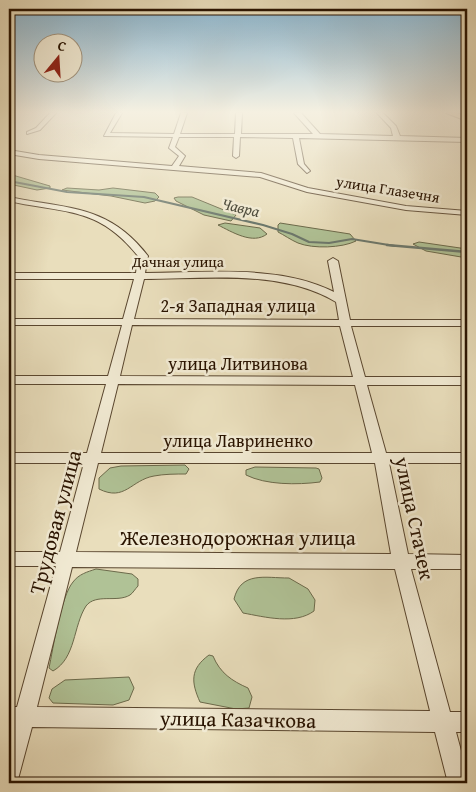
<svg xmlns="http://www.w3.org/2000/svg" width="476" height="792" viewBox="0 0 476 792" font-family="'Gentium Book Plus',serif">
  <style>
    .green { fill: #b0c296; stroke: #6c6a4b }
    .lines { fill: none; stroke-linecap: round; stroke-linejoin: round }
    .stream-far1 { stroke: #6c786d; stroke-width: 2 }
    .stream { stroke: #6c786d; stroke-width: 2.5 }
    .minor-casing { stroke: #59462f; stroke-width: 2 }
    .major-casing { stroke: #291300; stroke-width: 2 }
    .minor { fill: #f1ead3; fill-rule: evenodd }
    .major { fill: #e4bf7e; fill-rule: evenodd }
    .labels { text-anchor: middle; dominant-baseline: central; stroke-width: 5; stroke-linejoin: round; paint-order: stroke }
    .far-street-label { font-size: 15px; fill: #291300; stroke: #f1ead3 }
    .far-water-label { font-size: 16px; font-style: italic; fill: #504e3f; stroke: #f1ead3 }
    .street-label { font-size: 18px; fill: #291300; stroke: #f1ead3 }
    .near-street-label { font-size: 21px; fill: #291300; stroke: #f1ead3 }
  </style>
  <rect width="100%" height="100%" fill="#e9debc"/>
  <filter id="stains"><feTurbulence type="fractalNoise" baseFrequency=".004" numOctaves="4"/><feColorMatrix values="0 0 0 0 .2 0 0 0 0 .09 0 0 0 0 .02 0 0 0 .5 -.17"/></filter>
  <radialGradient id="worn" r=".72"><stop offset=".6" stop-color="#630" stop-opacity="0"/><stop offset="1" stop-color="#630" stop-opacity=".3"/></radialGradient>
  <g class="green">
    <path d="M9,174L50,186V188L37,190L9,184Z"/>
    <path d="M67,188L99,190L113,188L155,193L159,197L155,201L145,203L111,196L62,190Z"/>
    <path d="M178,197H192L236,215L231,221L204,215L176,201L174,198Z"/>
    <path d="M225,223L260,228L267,234C253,245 232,232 218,225Z"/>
    <path d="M280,223L350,234L356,241C342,248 313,249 298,243C291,240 284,235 278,232V225Z"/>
    <path d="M419,242L467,249V258L426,251L413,244Z"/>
    <path d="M185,465L189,469L186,474C176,474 164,474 154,476C131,480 125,502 99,489V478L110,468L121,466Z"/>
    <path d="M255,467L316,468L319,469L322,478L320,482C297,485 266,485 246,475V470Z"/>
    <path d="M96,569L132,574L138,579V586C135,589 133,593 130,595C117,603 96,593 86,606C73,626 76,658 53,671L49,668C53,649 61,596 73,582C79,574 87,572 96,569Z"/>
    <path d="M289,578L308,589L315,600L314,611C295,625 265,617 243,613L234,599C241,571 265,578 289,578Z"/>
    <path d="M209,655L213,656C220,673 232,681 248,688L252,697L249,708L236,709L200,702C191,682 190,669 209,655Z"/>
    <path d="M129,677L134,688L129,700L113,705L53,703L49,698L52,689L65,680Z"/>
  </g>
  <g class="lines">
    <path class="stream-far1" d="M9,181L67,192L144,197L263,225L292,234L309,242L329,243L352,239L395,246"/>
    <path class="stream" d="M387,245L467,252"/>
    <defs>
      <g id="minor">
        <path d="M50,113H56L40,130L27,134V132L36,128Z"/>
        <path d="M116,113H122L110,133L174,134L181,113H187L180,134H235L236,113H242L241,134H313L294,113H301L320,134L393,136L391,128L377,113H383L396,126L400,136L467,138V142L299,138L304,164L310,171L307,173L298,164L293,138L240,137L239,156L236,158L233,156L234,137H179L175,147L185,156L179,166L261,173L308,188L406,206L467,211V215L406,210L307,192L260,177L39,159L9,154V150L39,155L172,166L179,156L169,148L173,137L104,136Z"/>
        <path d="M9,197C67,209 108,204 148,256L145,273C205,273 280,264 334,292L328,261L333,258L338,261L350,320H467V326H351L365,377H467V385H367L386,453H467V463H389L408,554L467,555V569H411L450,712H467V732H456L467,773V783H448L435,732L32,727L17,783H9V738L12,727H9V707H17L56,566H9V552H60L84,463H9V453H87L106,384H9V376H108L122,325H9V319H123L134,279H9V273H136L138,256C98,206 66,214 9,201ZM144,279C206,279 282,269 336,302L339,320L134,319ZM132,325L340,326L353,377L120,376ZM118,384L355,385L372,453H101ZM98,463H375L391,554L76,552ZM72,567L395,569L430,711L37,707Z"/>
      </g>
      <path id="major" d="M446,113H456L467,117V121Z"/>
    </defs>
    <use href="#minor" class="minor-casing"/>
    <use href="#major" class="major-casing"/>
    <use href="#minor" class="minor"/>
    <use href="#major" class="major"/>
  </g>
  <linearGradient id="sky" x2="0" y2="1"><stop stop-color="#88b7d4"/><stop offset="0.5" stop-color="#f5f0e1"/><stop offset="1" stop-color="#f5f0e1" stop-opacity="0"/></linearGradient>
  <rect width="476" height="224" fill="url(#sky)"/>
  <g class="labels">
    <g class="far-street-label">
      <text transform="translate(388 189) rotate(9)">улица Глазечня</text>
      <text x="178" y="261">Дачная улица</text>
    </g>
    <g class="far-water-label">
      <text transform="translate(241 207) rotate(13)">Чавра</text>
    </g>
    <g class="street-label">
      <text x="238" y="305">2-я Западная улица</text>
      <text x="238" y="363">улица Литвинова</text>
      <text x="238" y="440">улица Лавриненко</text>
    </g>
    <g class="near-street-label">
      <text transform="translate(415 518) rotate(78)">улица Стачек</text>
      <text transform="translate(55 522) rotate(-75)">Трудовая улица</text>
      <text x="238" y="537">Железнодорожная улица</text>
      <text transform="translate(238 719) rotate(1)">улица Казачкова</text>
    </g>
  </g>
  <rect width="476" height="792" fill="none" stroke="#e9debc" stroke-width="30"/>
  <rect x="10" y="10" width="456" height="772" fill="none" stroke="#291300" stroke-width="2.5"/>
  <rect x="15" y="15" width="446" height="762" fill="none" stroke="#291300"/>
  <g transform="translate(58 58) rotate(18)"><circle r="24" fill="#f1ead3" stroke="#a1947f"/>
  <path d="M0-4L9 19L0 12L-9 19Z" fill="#8f2418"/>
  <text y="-8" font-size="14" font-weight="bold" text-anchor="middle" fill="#291300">С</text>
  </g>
  <rect width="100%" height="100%" filter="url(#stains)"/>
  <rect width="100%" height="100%" fill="url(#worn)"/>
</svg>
